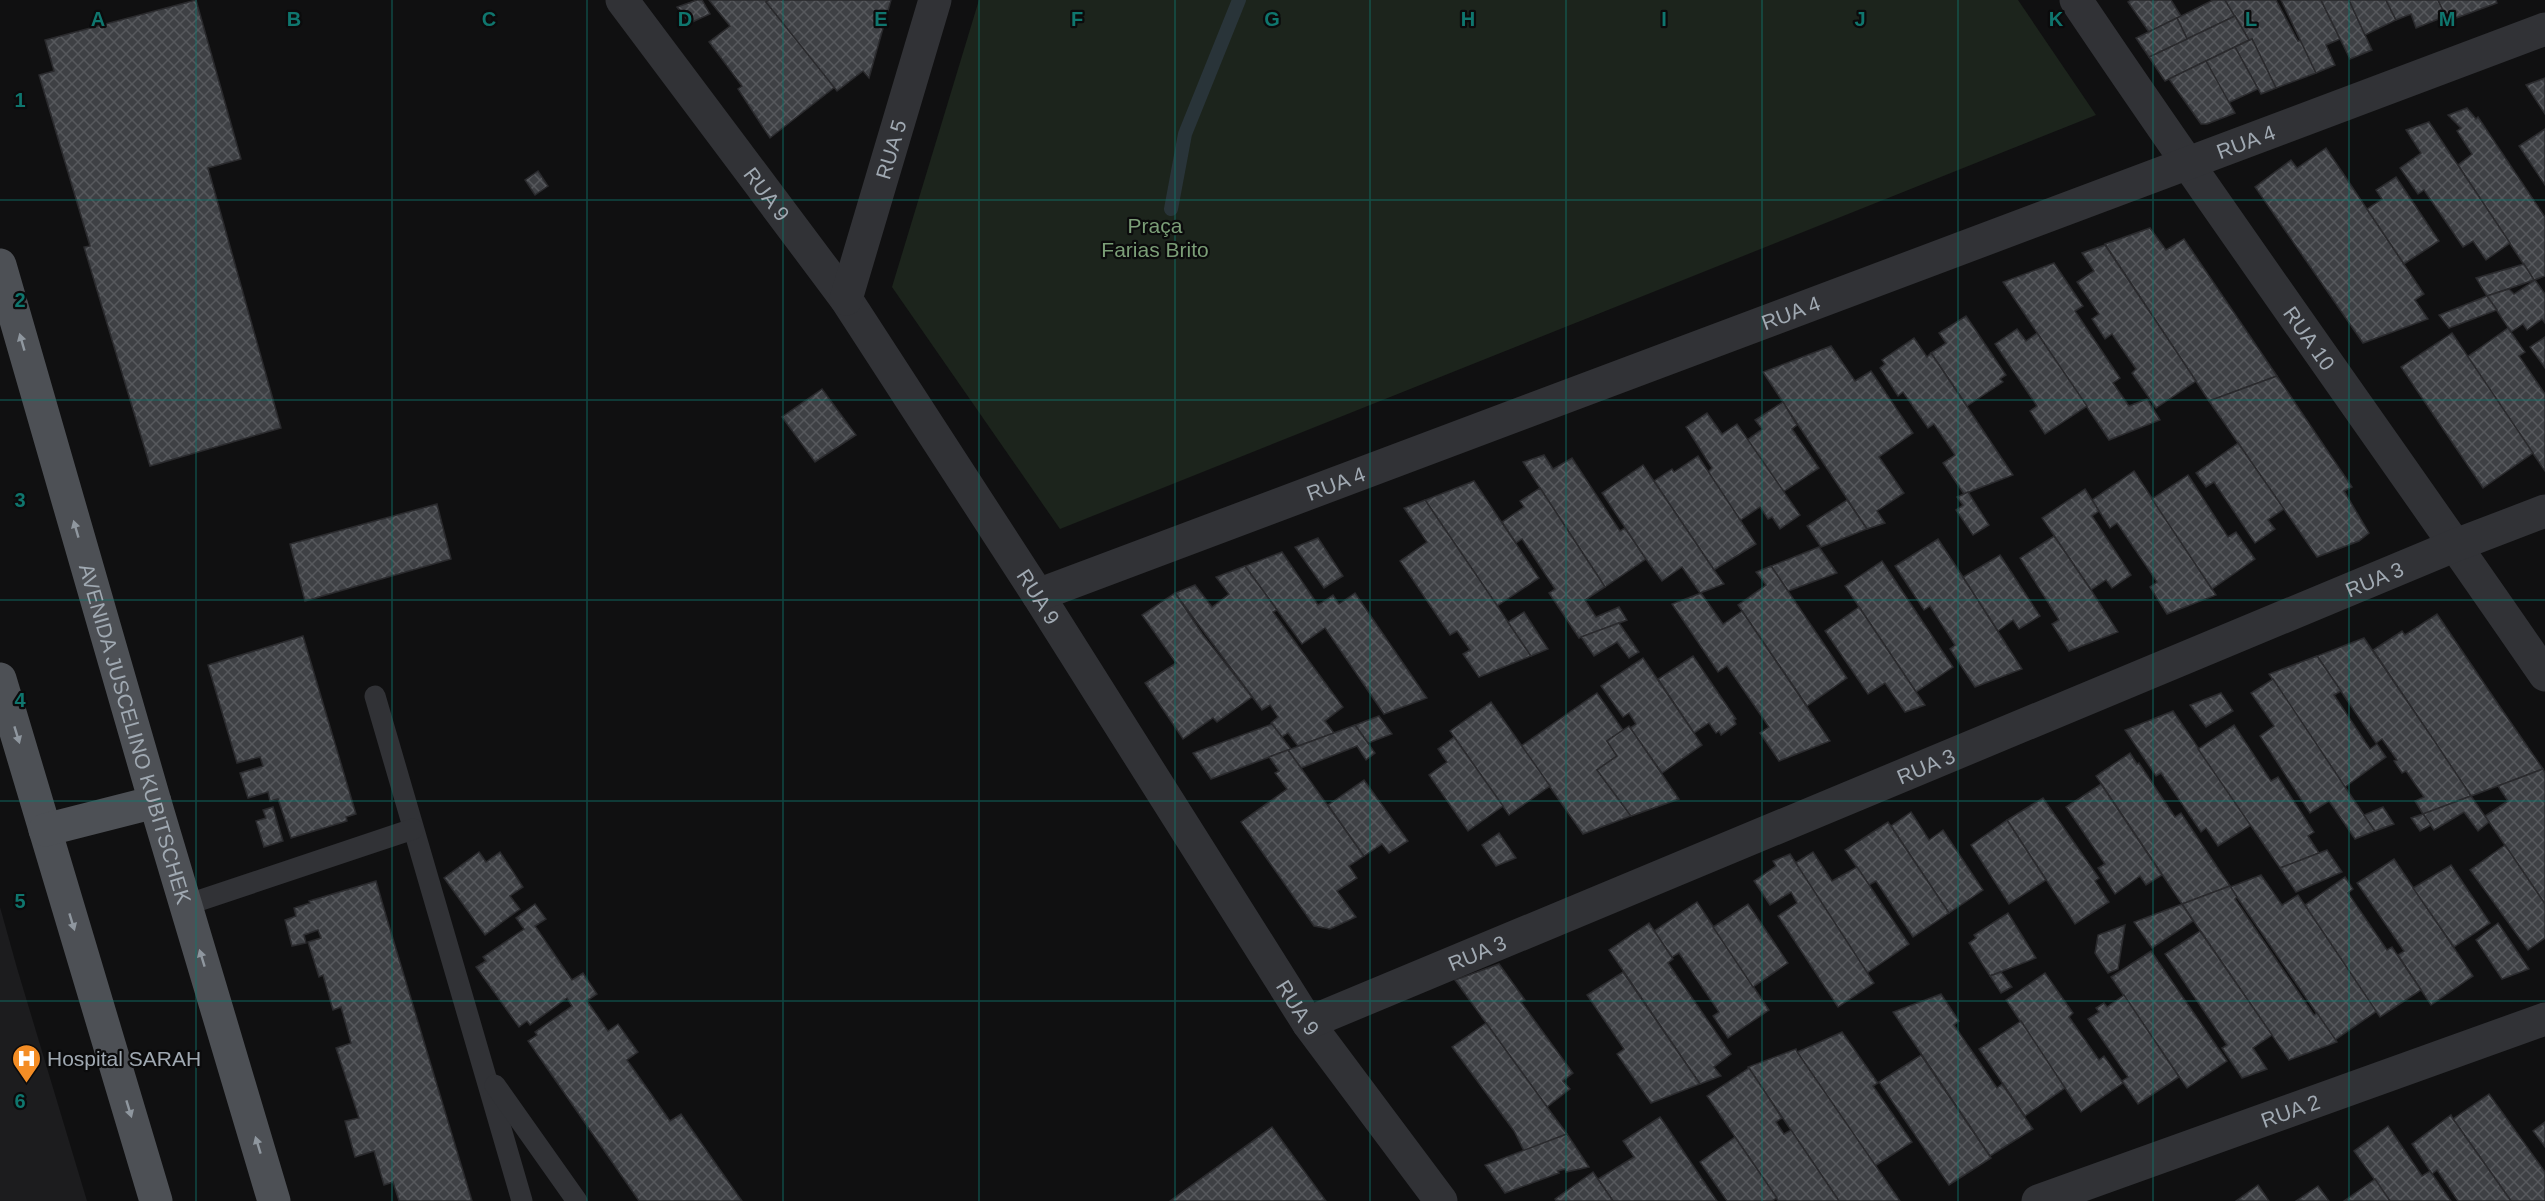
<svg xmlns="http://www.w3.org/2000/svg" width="2545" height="1201" viewBox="0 0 2545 1201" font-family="Arial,sans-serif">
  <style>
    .built { fill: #1c1c1e }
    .green { fill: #1c241c }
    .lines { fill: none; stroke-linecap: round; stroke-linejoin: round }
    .stream { stroke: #293439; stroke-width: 14 }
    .building { fill: url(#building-cross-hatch); stroke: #2a2a2d; stroke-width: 1.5 }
    .service { stroke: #313236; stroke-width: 21 }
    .minor { stroke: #313236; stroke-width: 33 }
    .primary { stroke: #4d5055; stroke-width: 33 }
    .oneway { fill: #8f979f }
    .grid { fill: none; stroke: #0f766e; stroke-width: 1.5; stroke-opacity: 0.55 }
    .labels { text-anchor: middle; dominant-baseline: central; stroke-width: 4.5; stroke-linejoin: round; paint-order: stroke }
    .street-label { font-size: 21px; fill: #a0a9b2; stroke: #0b0b0c }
    .park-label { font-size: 21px; fill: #7b9e77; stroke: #0b0b0c }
    .poi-label { font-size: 21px; fill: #a0a9b2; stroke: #0b0b0c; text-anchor: start }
    .grid-label { font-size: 20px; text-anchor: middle; font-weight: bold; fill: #0f766e; stroke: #0b0b0c; stroke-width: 4.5; stroke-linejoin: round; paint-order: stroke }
  </style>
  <defs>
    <pattern id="building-cross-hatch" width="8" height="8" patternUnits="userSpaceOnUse" patternTransform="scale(1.5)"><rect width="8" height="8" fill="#3e4044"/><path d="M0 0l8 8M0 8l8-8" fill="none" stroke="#57595d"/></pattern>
  </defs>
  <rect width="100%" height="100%" fill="#101011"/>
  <path class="built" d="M0,907L17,968L87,1201H0Z"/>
  <path class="green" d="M979,0H2018L2096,115L1060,529L892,287Z"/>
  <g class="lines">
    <path class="stream" d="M1171,209L1185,134L1239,0"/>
  </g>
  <g class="building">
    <path d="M196,0L241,159L208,168L281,428L150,466L84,247L90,246L39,75L54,71L45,40Z"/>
    <path d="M697,0H702L710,14L690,23L677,7Z"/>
    <path d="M709,0H769L766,2L835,87L770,138L738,89L742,86L709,42L730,26Z"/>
    <path d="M769,0H891L869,78L863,71L837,91L766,2Z"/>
    <path d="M2131,0H2171L2181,16L2149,32L2128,2Z"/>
    <path d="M2213,0H2225L2235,16L2187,39L2177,18Z"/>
    <path d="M2225,0H2276L2298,41L2301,40L2316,73L2276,88L2252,39L2249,40Z"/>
    <path d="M2281,0H2321L2340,39L2326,45L2335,65L2316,73Z"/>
    <path d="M2321,0H2349L2372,50L2350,59Z"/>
    <path d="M2349,0H2386L2396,20L2365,35Z"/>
    <path d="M2386,0H2438L2446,16L2416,28L2411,14L2396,20Z"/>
    <path d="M2438,0H2496L2497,3L2448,21Z"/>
    <path d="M2235,16L2249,40L2165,81L2149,57Z"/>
    <path d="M2177,18L2187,39L2149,57L2136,38Z"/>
    <path d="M2252,39L2276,88L2261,94L2235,47Z"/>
    <path d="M2235,47L2258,89L2228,103L2206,61Z"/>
    <path d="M2206,61L2235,113L2207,124H2201L2169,79Z"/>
    <path d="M2545,78V114L2526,85Z"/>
    <path d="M2467,108L2476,119L2478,117L2545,217V276L2534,280L2458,165L2472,154L2457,131L2461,128L2448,115Z"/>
    <path d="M2429,122L2510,243L2486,260L2473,241L2463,247L2424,190L2418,194L2400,168L2421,153L2406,130Z"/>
    <path d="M2545,129V185L2519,146Z"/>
    <path d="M2326,148L2424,294L2415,300L2428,319L2363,343L2255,187L2291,160L2297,168Z"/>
    <path d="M538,171L548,186L535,195L525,180Z"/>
    <path d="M2396,177L2439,241L2404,264L2367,209L2382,199L2376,190Z"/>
    <path d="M2150,228L2166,250L2184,239L2277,376L2209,401L2105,244Z"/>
    <path d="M2105,245L2196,381L2156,408L2132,373L2136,369L2112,334L2105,339L2092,319L2099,314L2077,282L2094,271L2082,253Z"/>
    <path d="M2054,263L2083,306L2075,311L2120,378L2113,383L2129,406L2147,399L2160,420L2109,440L2003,282Z"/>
    <path d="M2524,264L2534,280L2487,296L2476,278Z"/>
    <path d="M2535,280L2545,294V323L2542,319L2527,330L2523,324L2511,332L2487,296L2509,289L2514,294Z"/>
    <path d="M2487,296L2497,310L2449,328L2439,315Z"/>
    <path d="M1966,316L2006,375L2000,379L2003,382L1967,406L1931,353L1946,343L1939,333Z"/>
    <path d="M2508,328L2525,352L2519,356L2545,394V471L2467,357Z"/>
    <path d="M2017,329L2026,341L2037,333L2087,406L2045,434L2030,411L2037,406L1995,344Z"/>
    <path d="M2452,333L2533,453L2483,488L2401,367Z"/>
    <path d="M2545,337V368L2530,347Z"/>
    <path d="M1914,338L1927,357L1931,353L2013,475L1964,494L1943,463L1955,455L1934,424L1928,428L1903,392L1898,396L1880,368L1885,364L1882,360Z"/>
    <path d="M1831,346L1855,381L1871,371L1913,433L1879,457L1904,493L1877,511L1885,523L1867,529L1763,372Z"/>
    <path d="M2277,376L2352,487L2344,491L2369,533L2359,541L2317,557L2209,401Z"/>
    <path d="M822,389L856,435L815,462L782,417Z"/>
    <path d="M1783,402L1797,425L1792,429L1819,468L1783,492L1747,440L1762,429L1755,420Z"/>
    <path d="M1707,413L1722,434L1737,424L1800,515L1780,529L1772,517L1768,519L1760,507L1741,520L1739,519L1708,472L1712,468L1686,427Z"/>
    <path d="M2238,443L2284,509L2268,520L2275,529L2255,543L2214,482L2206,487L2196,473Z"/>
    <path d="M1544,455L1553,469L1572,458L1620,531L1625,528L1646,559L1605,587L1523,462Z"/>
    <path d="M1698,456L1756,544L1714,570L1654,481L1672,469L1674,472Z"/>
    <path d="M1643,465L1714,570L1724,584L1700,593L1682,567L1662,581L1646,559L1602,493Z"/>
    <path d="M2134,471L2212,589L2216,595L2167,614L2150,587L2157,582L2117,523L2110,528L2092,500Z"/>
    <path d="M2188,475L2228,537L2236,532L2255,559L2212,589L2152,499Z"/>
    <path d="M1474,481L1539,578L1497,606L1425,500Z"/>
    <path d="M1540,488L1605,587L1585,600L1596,617L1619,607L1627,620L1579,638L1549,593L1555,589L1522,539L1516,543L1502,522L1524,507L1520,501Z"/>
    <path d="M2085,489L2099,511L2092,516L2131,575L2112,588L2106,580L2091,590L2042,518Z"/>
    <path d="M1968,492L1989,525L1973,535L1956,510L1963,505L1957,497Z"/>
    <path d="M1425,500L1496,604L1531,656L1479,677L1463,654L1470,650L1457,631L1450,635L1400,561L1427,542L1404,508Z"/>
    <path d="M1847,500L1867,529L1821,547L1807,526Z"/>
    <path d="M437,504L451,559L305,601L290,544Z"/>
    <path d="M2054,536L2091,590L2118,632L2069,651L2052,624L2059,620L2020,558Z"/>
    <path d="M1318,538L1343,576L1324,588L1295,547Z"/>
    <path d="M1938,539L1963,577L2022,669L1975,687L1950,649L1955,645L1930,606L1924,610L1895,566Z"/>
    <path d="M1819,547L1837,573L1788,591L1771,566Z"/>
    <path d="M1282,552L1318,605L1333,595L1339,604L1355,593L1427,698L1384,714L1325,628L1302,644L1245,566Z"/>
    <path d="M2000,555L2040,616L2019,629L2013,620L1998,631L1963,577Z"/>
    <path d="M1882,561L1953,667L1916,692L1845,586Z"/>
    <path d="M1245,566L1277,610L1273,612L1343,707L1325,721L1334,733L1298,746L1288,733L1282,737L1271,723L1278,717L1270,705L1262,710L1175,593L1195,585L1212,607L1229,594L1216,577Z"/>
    <path d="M1771,566L1847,678L1807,706L1738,605L1766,585L1756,572Z"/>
    <path d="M1175,593L1203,635L1252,697L1217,722L1213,718L1183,739L1145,683L1176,663L1142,615Z"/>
    <path d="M1701,593L1723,624L1742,611L1830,741L1779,761L1760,733L1769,727L1727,666L1718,672L1672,604Z"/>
    <path d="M1859,607L1916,692L1925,705L1905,712L1885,683L1868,694L1825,631Z"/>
    <path d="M1524,612L1548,649L1531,656L1508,622Z"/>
    <path d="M2437,614L2496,701L2543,769L2471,796L2373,650L2402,631L2405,635Z"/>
    <path d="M1619,623L1639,652L1629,658L1617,642L1594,656L1581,637Z"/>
    <path d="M303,636L356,814L346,817L347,821L291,838L278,799L270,801L268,792L248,798L240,773L263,766L260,757L237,763L208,665Z"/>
    <path d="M2364,638L2433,739L2471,796L2423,814L2415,801L2424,797L2406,771L2402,773L2394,761L2397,760L2382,739L2376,743L2317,656Z"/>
    <path d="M1693,656L1736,719L1734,720L1736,724L1721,735L1719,731L1716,733L1709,723L1694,733L1658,679Z"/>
    <path d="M2317,656L2341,691L2334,695L2370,749L2377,744L2386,757L2345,787L2269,674Z"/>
    <path d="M1643,658L1702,745L1662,773L1630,728L1636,724L1629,713L1623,717L1601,686Z"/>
    <path d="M2273,679L2345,787L2375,831L2355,839L2329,801L2310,813L2260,736L2274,726L2251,693Z"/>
    <path d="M1597,693L1623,730L1607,741L1617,756L1597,770L1631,816L1583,834L1521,746Z"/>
    <path d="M2221,693L2233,711L2206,727L2190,705Z"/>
    <path d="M1491,702L1550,786L1509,815L1450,731Z"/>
    <path d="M2173,711L2251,825L2218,846L2206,828L2201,832L2161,773L2156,776L2125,730Z"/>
    <path d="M1379,716L1392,734L1368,743L1355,725Z"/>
    <path d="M1272,724L1291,749L1211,779L1193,753Z"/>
    <path d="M1355,725L1375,753L1366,760L1357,746L1301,768L1288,750Z"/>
    <path d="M2234,725L2271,781L2278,777L2314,832L2308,836L2319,853L2280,868L2198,749Z"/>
    <path d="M1629,726L1679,799L1631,816L1597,770L1617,756L1607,741Z"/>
    <path d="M1454,737L1503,806L1468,831L1429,775L1447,762L1438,749Z"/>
    <path d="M1288,750L1364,856L1349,866L1357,878L1337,891L1356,917L1330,929L1314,926L1241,822L1287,789L1275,773L1279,771L1269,757Z"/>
    <path d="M2130,753L2137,764L2139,763L2175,817L2181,813L2230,886L2182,904L2096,776Z"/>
    <path d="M2543,769L2545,773V904L2485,816L2508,801L2498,786Z"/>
    <path d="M1364,780L1408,841L1389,853L1382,844L1364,856L1328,805Z"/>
    <path d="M2101,784L2162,875L2146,885L2140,876L2115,894L2098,868L2105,864L2066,807Z"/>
    <path d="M2471,796L2489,822L2478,831L2464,812L2434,830L2423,814Z"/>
    <path d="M2043,798L2099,878L2095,881L2109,902L2075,924L2007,820Z"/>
    <path d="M273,807L283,841L264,847L256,821L266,818L263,810Z"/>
    <path d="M2383,807L2394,824L2375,831L2364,815Z"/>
    <path d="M1911,812L1929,840L1943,830L1983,890L1949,913L1891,826Z"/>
    <path d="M2423,814L2431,825L2420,831L2411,818Z"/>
    <path d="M2007,820L2046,880L2009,904L1971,845Z"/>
    <path d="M1888,822L1949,913L1913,937L1876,881L1869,885L1845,850Z"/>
    <path d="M1499,833L1516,858L1496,866L1482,845Z"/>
    <path d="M2505,845L2545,904V938L2528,950L2470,870Z"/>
    <path d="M2327,850L2342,872L2296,892L2280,868Z"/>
    <path d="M479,852L486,862L500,852L523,887L510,896L520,909L485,935L444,878Z"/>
    <path d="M1813,852L1832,881L1857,867L1909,944L1867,973L1795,863Z"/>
    <path d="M1790,854L1874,983L1838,1007L1778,916L1797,903L1791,892L1770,905L1754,881L1776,866L1773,861Z"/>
    <path d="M2394,859L2473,976L2431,1005L2398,955L2404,951L2357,883Z"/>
    <path d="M2451,865L2490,923L2454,947L2413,888Z"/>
    <path d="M2261,875L2282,905L2298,895L2377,1011L2335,1040L2230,887Z"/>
    <path d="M2345,877L2353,889L2348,893L2387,950L2392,947L2421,990L2380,1017L2305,905Z"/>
    <path d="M376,881L387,919L472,1201H399L393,1182L384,1185L374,1151L355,1157L345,1121L359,1118L336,1048L351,1043L341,1007L333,1010L323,975L319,977L308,942L321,938L318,930L304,935L306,943L292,946L285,920L296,916L294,908L310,903L309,901Z"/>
    <path d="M2230,886L2237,897L2235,899L2314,1015L2317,1013L2337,1042L2289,1060L2182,904Z"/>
    <path d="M1697,902L1769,1010L1728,1038L1713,1016L1719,1012L1679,953L1672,957L1654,931Z"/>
    <path d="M535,904L546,919L535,926L572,980L583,973L597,994L587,1001L608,1031L618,1024L638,1052L627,1060L649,1091L670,1121L681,1114L742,1201H639L549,1071L528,1041L537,1035L535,1032L572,1006L567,998L530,1025L527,1021L519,1027L476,967L486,961L483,957L524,929L516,918Z"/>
    <path d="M1748,904L1788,963L1753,987L1713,927Z"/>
    <path d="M2182,904L2193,921L2152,948L2134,922Z"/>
    <path d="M2008,913L2036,958L1990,976L1969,943L1976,938L1974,935Z"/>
    <path d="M1649,923L1673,959L1668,963L1731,1054L1714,1067L1721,1076L1700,1084L1609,950Z"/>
    <path d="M2498,923L2529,969L2502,979L2476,940Z"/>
    <path d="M2125,925L2118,969L2108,973L2095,953L2098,935Z"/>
    <path d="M2200,931L2272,1035L2253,1048L2267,1069L2242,1078L2222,1048L2227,1045L2165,954Z"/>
    <path d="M2151,951L2227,1061L2187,1088L2111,977Z"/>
    <path d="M1499,964L1525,1000L1521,1002L1573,1073L1563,1081L1570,1089L1547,1107L1455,980Z"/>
    <path d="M1623,972L1700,1084L1651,1103L1617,1054L1624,1049L1587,995Z"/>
    <path d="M2001,972L2012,987L2001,993L1990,976Z"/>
    <path d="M2045,973L2073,1013L2069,1017L2099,1060L2104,1056L2123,1083L2081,1112L2006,1000Z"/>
    <path d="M1941,994L1959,1021L1954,1025L1997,1088L2002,1084L2033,1129L1990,1156L1893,1012Z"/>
    <path d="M2124,995L2179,1077L2138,1104L2122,1081L2128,1077L2088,1019L2099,1012L2096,1008L2104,1003L2107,1007Z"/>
    <path d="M2021,1021L2065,1088L2025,1116L1979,1049Z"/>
    <path d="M1486,1023L1547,1107L1567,1134L1524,1151L1514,1131L1452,1047Z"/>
    <path d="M1842,1032L1878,1083L1873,1086L1912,1142L1875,1166L1797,1052Z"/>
    <path d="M1796,1049L1797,1052L1900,1201H1839L1748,1067Z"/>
    <path d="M1921,1055L1991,1158L1949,1185L1879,1082Z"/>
    <path d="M1749,1068L1782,1118L1776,1122L1784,1134L1791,1130L1839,1201H1778L1761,1175L1707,1096Z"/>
    <path d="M2489,1094L2545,1172V1201H2511L2453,1119Z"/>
    <path d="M2451,1115L2453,1119L2511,1201H2458L2437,1170L2432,1174L2412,1144Z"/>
    <path d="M1660,1117L1669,1130L1717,1201H1613L1598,1179L1634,1157L1623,1141Z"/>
    <path d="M2545,1122V1147L2533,1131Z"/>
    <path d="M2388,1126L2422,1176L2430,1171L2451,1201H2390L2354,1151Z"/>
    <path d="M1272,1127L1326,1201H1170Z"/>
    <path d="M1567,1134L1589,1167L1566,1172L1565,1169L1558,1171L1559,1173L1505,1193L1485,1165Z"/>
    <path d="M1735,1137L1777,1198L1772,1201H1727L1700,1162Z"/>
    <path d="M1593,1172L1613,1201H1556L1555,1199Z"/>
    <path d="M2375,1179L2390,1201H2344Z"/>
    <path d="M2258,1185L2269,1201H2236Z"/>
    <path d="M2318,1186L2329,1201H2296Z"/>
  </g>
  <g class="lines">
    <g class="service">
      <path d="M375,696L522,1201"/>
      <path d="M186,905L413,829"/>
      <path d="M495,1085L577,1201"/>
    </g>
    <g class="minor">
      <path id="s1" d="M622,0L846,299L1038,595L1308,1023L1441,1201"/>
      <path id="s2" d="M2076,0C2229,228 2390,449 2545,675"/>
      <path id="s3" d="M846,299L935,0"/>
      <path id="s4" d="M1038,595L2545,29"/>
      <path id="s5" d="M1308,1023L2456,545L2545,511"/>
      <path id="s6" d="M2038,1201L2545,1019"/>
    </g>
    <g class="primary">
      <path id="s7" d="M0,265L155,802L274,1201"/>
      <path d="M0,679L156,1201"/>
      <path d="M45,830L155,802"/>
    </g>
  </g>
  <defs><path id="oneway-solid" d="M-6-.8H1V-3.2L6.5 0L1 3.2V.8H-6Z" transform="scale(1.5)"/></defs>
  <g class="oneway">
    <use href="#oneway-solid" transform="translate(22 342) rotate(-106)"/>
    <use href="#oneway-solid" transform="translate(76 529) rotate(-106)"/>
    <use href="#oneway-solid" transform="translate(17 735) rotate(73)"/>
    <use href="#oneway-solid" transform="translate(72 922) rotate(73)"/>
    <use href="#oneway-solid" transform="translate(202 958) rotate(-107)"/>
    <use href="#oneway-solid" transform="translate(129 1109) rotate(73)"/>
    <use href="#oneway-solid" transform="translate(258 1145) rotate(-107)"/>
  </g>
  <path class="grid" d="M196,0V1201M392,0V1201M587,0V1201M783,0V1201M979,0V1201M1175,0V1201M1370,0V1201M1566,0V1201M1762,0V1201M1958,0V1201M2153,0V1201M2349,0V1201M0,200H2545M0,400H2545M0,600H2545M0,801H2545M0,1001H2545"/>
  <defs>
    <symbol id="hospital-pin" viewBox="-11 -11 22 30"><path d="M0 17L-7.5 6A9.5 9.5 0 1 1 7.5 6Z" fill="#f48d25" stroke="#0b0b0c"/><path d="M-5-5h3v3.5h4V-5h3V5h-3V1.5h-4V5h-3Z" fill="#fff"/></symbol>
  </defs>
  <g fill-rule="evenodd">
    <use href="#hospital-pin" x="10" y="1042" width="33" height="45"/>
  </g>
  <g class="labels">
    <g class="street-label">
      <text stroke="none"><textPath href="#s4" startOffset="1290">RUA 4</textPath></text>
      <text stroke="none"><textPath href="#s3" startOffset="156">RUA 5</textPath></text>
      <text stroke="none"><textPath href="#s1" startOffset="242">RUA 9</textPath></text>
      <text stroke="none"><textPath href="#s4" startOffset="804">RUA 4</textPath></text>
      <text stroke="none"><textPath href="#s2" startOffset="411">RUA 10</textPath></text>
      <text stroke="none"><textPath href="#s4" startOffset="318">RUA 4</textPath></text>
      <text stroke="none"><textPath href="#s5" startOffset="1155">RUA 3</textPath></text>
      <text stroke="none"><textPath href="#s1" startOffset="728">RUA 9</textPath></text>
      <text stroke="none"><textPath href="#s7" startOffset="488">AVENIDA JUSCELINO KUBITSCHEK</textPath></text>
      <text stroke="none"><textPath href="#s5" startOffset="669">RUA 3</textPath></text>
      <text stroke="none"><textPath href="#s5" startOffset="183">RUA 3</textPath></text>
      <text stroke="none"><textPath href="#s1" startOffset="1214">RUA 9</textPath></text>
      <text stroke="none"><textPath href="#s6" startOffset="268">RUA 2</textPath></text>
    </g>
    <g class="park-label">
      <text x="1155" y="225">Praça<tspan x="1155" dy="24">Farias Brito</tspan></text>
    </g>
    <g class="poi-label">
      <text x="47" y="1058">Hospital SARAH</text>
    </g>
  </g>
  <g class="grid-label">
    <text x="98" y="26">A</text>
    <text x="294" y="26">B</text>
    <text x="489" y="26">C</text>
    <text x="685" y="26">D</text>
    <text x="881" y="26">E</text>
    <text x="1077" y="26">F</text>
    <text x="1272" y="26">G</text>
    <text x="1468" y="26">H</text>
    <text x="1664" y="26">I</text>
    <text x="1860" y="26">J</text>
    <text x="2056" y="26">K</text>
    <text x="2251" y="26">L</text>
    <text x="2447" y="26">M</text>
    <text x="20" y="107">1</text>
    <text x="20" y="307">2</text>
    <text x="20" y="507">3</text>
    <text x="20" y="707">4</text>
    <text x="20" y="908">5</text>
    <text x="20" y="1108">6</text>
  </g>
</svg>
